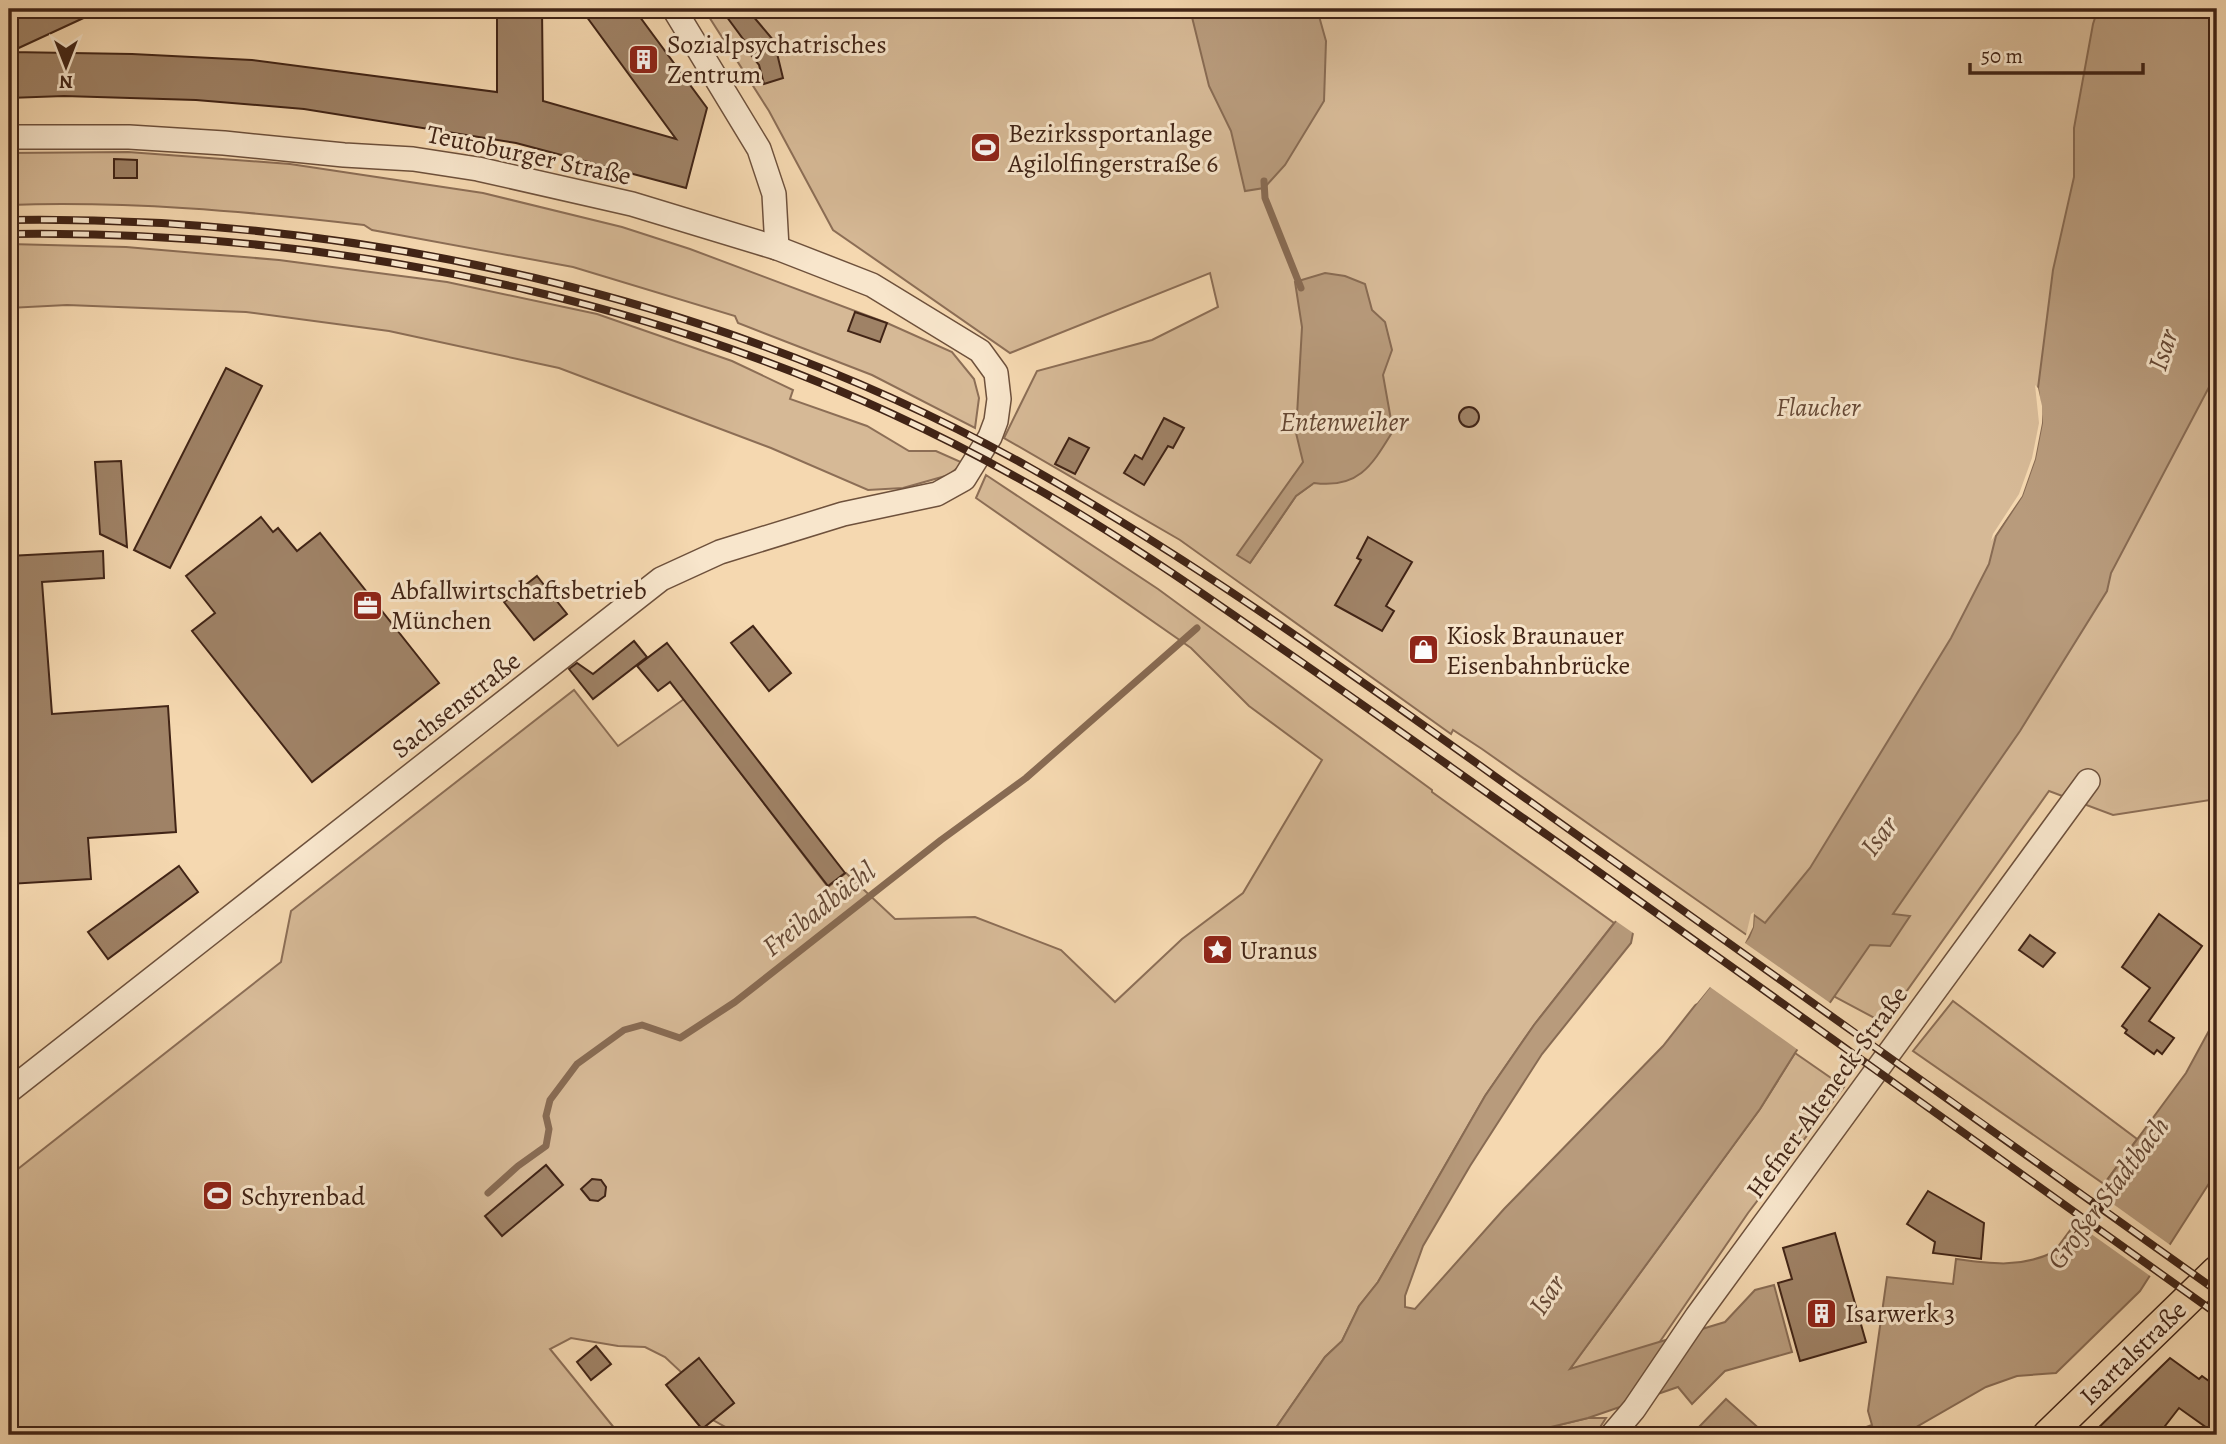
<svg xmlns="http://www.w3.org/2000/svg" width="2226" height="1444" viewBox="0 0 2226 1444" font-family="Alegreya,serif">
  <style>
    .green { fill: #d6b996; stroke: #8c6e56; stroke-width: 2; fill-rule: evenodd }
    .water { fill: #b89b7c; stroke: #886b53; stroke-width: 2 }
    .pier { fill: #f5d8b0 }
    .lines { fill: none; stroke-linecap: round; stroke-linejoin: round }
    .stream { stroke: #886b53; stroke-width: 7 }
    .building { fill: #9f8266; stroke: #412416; stroke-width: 2 }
    .minor-casing { stroke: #6e513c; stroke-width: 26 }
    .major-casing { stroke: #412416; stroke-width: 33 }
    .minor { stroke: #f8e6cc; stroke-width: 23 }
    .major { stroke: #f5d8b0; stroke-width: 30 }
    .rail-casing { stroke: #412416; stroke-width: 8 }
    .rail { stroke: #f8e6cc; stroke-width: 5; stroke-dasharray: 16; stroke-linecap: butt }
    .labels { text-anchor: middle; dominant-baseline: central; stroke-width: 6; stroke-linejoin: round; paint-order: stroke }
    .poi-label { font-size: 26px; fill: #412416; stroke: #f8e6cc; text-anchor: start }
    .street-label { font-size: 26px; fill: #412416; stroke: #f8e6cc }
    .park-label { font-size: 26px; font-style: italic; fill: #664936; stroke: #f8e6cc }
    .water-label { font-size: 28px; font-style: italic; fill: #654835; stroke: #f8e6cc }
  </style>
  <rect width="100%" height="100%" fill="#f5d8b0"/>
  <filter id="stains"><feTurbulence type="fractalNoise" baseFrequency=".00286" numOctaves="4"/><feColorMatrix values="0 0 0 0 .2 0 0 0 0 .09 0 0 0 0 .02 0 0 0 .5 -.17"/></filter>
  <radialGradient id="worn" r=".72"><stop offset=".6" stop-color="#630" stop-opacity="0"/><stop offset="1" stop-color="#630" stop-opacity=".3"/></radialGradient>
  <g class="green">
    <path d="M704,9H2217V799L2113,815L2049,791L1884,1023L1835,997L1482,749L1453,730L1451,734L1180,540L1004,438L1037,371L1152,340L1218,307L1210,273L1010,353L833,230L769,111ZM1294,475L1311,485L1296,496L1250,563L1285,489Z"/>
    <path d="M128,152L290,164L483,193L622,227L690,249L887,323L952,352L974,379L979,398L975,428L872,375L738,323L735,316L573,267L372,230L364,225C246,211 127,201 9,205V153Z"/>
    <path d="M9,244L126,247L279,260L447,282L597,314L732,361L793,390L790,399L867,426L909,451H936L963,463L949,475L903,488L868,490L771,448L559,368L389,331L246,312L67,305L9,308Z"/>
    <path d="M986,475L1158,589L1432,790V792L1614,923L1534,1025L1485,1096L1378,1282L1359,1306L1342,1341L1325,1357L1271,1435H740L713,1420L734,1403L699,1359L682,1373L665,1357L645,1347L618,1346L571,1338L550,1349L620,1435H9V1176L281,962L291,911L574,690L618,746L684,699L828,887L846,873L895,919L975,917L1061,950L1115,1002L1182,939L1243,893L1322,760L1249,706L1191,648L976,498Z"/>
    <path d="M1953,1001L2137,1139L2104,1184L1913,1051Z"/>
    <path d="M1795,1053L1844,1087L1748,1213L1659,1343L1569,1370L1760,1109Z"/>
    <path d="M1588,1418H1606L1595,1435H1518Z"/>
  </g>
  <g class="water">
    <path d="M1190,9H1317L1326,41L1324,101L1285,165L1264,188L1245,191L1231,131L1209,86Z"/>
    <path d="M2098,9H2217V372L2111,573L2107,591L2020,731L1893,914L1910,916L1890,946L1870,945L1795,1053L1760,1109L1570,1369L1725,1322L1755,1290L1774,1285L1792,1352L1725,1371L1692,1404L1678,1387L1588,1418L1518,1435H1271L1325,1357L1342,1341L1359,1306L1378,1282L1485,1096L1534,1025L1642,888L1631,943L1542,1054L1470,1166L1423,1246L1405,1296V1307L1415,1309L1504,1209L1663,1046L1749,937L1753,927L1754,915L1765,923L1810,868L1951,638L1989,564L1996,536L2022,496L2035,459L2042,423L2038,388L2053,270L2074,177V128L2093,24Z"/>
    <path d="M1325,273L1345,276L1365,284L1372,310L1385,322L1392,350L1383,375L1393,431C1372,465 1359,489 1314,483L1296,496L1250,563L1237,555L1303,462L1296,433L1302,327L1295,282Z"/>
    <path d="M2217,1016V1171L2140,1291L2056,1373L2017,1376L1986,1387L1911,1430L1896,1435H1859L1858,1430L1872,1425L1868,1411L1887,1277L1953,1284L1956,1259C1992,1264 2020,1268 2054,1252L2186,1073Z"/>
    <path d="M1726,1399L1763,1432L1771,1435H1698L1695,1431Z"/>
  </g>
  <g class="pier">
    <path d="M2035,385L2038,388L2042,406V423L2035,459L2022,496L1991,541L1993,534L2019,494L2032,458L2039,423Z"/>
    <path d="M1643,885L1646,889L1636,935L1613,919Z"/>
    <path d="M1754,912L1753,927L1745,943L1833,1005L1801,1052L1710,987L1697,1003L1689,1007L1746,935L1751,914Z"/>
    <path d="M2095,1191L2173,1247L2153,1278L2073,1221Z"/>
  </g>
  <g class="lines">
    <g class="stream">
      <path d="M1264,181L1265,198L1301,288"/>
      <path d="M488,1193L518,1166L546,1146L549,1129L546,1116L550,1100L577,1064L624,1030L642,1025L680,1038L735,1002L941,840L1026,778L1197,628"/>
    </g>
  </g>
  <g class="building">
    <path d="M9,9H103L10,52L132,54L252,60L497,92V9H542L543,101L676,139L581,9H634L707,108L686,188L516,143L304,109L196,100L64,96L9,98Z"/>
    <path d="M721,9H747L774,41L783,78L764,84L759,65L743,45L746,43Z"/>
    <path d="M114,159L137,160V178H114Z"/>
    <path d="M855,312L887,323L880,342L848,331Z"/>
    <path d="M226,368L262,386L170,568L134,550Z"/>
    <circle cx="1469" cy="417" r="10"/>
    <path d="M1164,418L1184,428L1173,448L1168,446L1144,485L1124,473L1135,455L1142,459Z"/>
    <path d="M1069,438L1089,448L1075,474L1055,464Z"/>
    <path d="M121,461L127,547L100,534L95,462Z"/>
    <path d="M261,517L273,532L278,528L297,551L320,533L439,683L312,782L192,631L215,613L186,576Z"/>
    <path d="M1368,537L1412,562L1386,606L1394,611L1382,631L1335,605L1361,560L1357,558Z"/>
    <path d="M103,551L104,578L42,582L52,714L168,706L176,832L88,838L91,879L9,884V842H17L9,716H11L9,681V556Z"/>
    <path d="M537,576L567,614L534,640L504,602Z"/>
    <path d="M753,626L791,673L769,691L731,643Z"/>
    <path d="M634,641L647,657L593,699L569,669L577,663L593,674Z"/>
    <path d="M667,643L845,873L828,886L670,682L658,691L637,666Z"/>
    <path d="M179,866L198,892L108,959L88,932Z"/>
    <path d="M2159,914L2202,946L2149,1021L2174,1038L2162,1054L2157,1050L2154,1054L2125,1033L2127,1030L2122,1026L2150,988L2122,967Z"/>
    <path d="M2030,935L2055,953L2043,967L2019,950Z"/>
    <path d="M546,1165L563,1185L502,1236L485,1216Z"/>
    <path d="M592,1179L601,1180L606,1187L605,1196L598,1201L590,1200L581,1189Z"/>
    <path d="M1928,1191L1984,1223L1981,1259L1933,1253L1935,1242L1907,1224Z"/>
    <path d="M1835,1233L1866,1342L1800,1361L1778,1283L1792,1279L1783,1248Z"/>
    <path d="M596,1346L611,1364L591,1380L577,1362Z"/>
    <path d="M699,1358L734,1403L702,1429L666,1385Z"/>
    <path d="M2170,1358L2199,1379L2202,1376L2217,1387V1435L2179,1408L2158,1435H2091Z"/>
  </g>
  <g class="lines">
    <defs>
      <g id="minor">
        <path d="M674,9L759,149L774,194L777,248"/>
        <path d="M9,137H129L224,143L344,155L413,159L478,169L632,204L777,248L872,285L980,351L996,373L999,399L996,421L990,437L964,479L937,494L843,514L720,552L661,579L9,1091"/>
        <path d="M1612,1435L1634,1409L1697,1316L2088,781"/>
      </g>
      <path id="major" d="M2048,1435L2217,1271"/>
    </defs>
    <use href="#minor" class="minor-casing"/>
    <use href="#major" class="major-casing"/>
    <use href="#minor" class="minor"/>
    <use href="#major" class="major"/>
    <defs>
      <g id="rail">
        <path d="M9,220C353,215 725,297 1027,466C1217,573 1393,704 1570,830C1786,984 2002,1137 2217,1291"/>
        <path d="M9,234C353,229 715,308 1016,477C1109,528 1195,588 1281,648C1371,710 1460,774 1550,837C1772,996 1995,1155 2217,1314"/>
      </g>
    </defs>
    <use href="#rail" class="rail-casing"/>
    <use href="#rail" class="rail"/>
  </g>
  <defs>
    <symbol id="building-square" viewBox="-11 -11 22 22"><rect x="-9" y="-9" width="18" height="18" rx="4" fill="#8f2418" stroke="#f8e6cc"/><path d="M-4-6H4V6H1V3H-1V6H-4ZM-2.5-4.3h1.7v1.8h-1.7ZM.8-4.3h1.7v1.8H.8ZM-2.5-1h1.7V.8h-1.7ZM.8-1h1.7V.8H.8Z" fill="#fff"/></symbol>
    <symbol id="stadium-square" viewBox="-11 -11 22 22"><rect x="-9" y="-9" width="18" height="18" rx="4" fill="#8f2418" stroke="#f8e6cc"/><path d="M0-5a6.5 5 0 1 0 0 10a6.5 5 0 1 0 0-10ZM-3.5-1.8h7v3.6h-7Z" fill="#fff"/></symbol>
    <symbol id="office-square" viewBox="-11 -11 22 22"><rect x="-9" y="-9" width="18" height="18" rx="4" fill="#8f2418" stroke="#f8e6cc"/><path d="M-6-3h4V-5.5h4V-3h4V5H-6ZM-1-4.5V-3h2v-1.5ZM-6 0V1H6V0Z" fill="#fff"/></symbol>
    <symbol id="shop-square" viewBox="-11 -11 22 22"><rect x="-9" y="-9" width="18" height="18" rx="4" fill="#8f2418" stroke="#f8e6cc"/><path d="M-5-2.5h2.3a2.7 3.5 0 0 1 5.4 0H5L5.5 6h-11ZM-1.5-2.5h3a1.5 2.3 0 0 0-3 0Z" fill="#fff"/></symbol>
    <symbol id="sight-square" viewBox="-11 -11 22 22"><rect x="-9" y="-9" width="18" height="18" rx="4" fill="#8f2418" stroke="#f8e6cc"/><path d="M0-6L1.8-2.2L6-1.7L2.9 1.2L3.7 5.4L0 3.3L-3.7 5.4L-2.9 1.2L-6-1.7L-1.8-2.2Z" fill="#fff"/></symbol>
  </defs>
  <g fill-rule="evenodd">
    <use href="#building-square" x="626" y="42" width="35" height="35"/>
    <use href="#stadium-square" x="968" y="130" width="35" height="35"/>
    <use href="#office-square" x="350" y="588" width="35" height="35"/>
    <use href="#shop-square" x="1406" y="632" width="35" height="35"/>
    <use href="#sight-square" x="1200" y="932" width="35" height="35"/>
    <use href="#stadium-square" x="200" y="1178" width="35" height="35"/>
    <use href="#building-square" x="1804" y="1296" width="35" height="35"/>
  </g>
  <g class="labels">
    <g class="poi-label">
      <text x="667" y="44">Sozialpsychatrisches<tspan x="667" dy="30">Zentrum</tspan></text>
      <text x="1008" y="133">Bezirkssportanlage<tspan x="1008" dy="30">Agilolfingerstraße 6</tspan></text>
      <text x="391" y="590">Abfallwirtschaftsbetrieb<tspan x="391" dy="30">München</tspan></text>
      <text x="1446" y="635">Kiosk Braunauer<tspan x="1446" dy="30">Eisenbahnbrücke</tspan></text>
      <text x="1240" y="950">Uranus</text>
      <text x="241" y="1196">Schyrenbad</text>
      <text x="1845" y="1313">Isarwerk 3</text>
    </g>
    <g class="street-label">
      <text transform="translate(529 155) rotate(12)">Teutoburger Straße</text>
      <text transform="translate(456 705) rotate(-38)">Sachsenstraße</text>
      <text transform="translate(1827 1092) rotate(-54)">Hefner-Alteneck-Straße</text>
      <text transform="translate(2133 1353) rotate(-44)">Isartalstraße</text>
    </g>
    <g class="park-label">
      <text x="1818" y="407">Flaucher</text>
    </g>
    <g class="water-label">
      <text transform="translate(2163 350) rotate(-72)">Isar</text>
      <text x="1344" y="422">Entenweiher</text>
      <text transform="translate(1879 836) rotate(-53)">Isar</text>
      <text transform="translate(819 909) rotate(-38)">Freibadbächl</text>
      <text transform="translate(2108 1193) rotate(-53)">Großer Stadtbach</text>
      <text transform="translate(1547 1295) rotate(-56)">Isar</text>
    </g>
  </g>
  <rect width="2226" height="1444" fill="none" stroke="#f5d8b0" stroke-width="35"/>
  <rect x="10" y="10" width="2205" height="1423" fill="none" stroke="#412416" stroke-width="3.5"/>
  <rect x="18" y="18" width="2191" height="1409" fill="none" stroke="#412416" stroke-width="2"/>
  <g transform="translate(66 66) rotate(180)" stroke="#f8e6cc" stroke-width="5" paint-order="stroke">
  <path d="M0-5L12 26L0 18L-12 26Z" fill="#412416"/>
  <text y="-10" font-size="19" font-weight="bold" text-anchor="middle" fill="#412416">N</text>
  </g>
  <path d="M1970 63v10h173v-10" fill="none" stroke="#412416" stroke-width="3.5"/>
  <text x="1981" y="63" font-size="21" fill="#412416" stroke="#f8e6cc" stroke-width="5" paint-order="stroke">50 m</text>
  <rect width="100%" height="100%" filter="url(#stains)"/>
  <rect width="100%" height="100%" fill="url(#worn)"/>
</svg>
